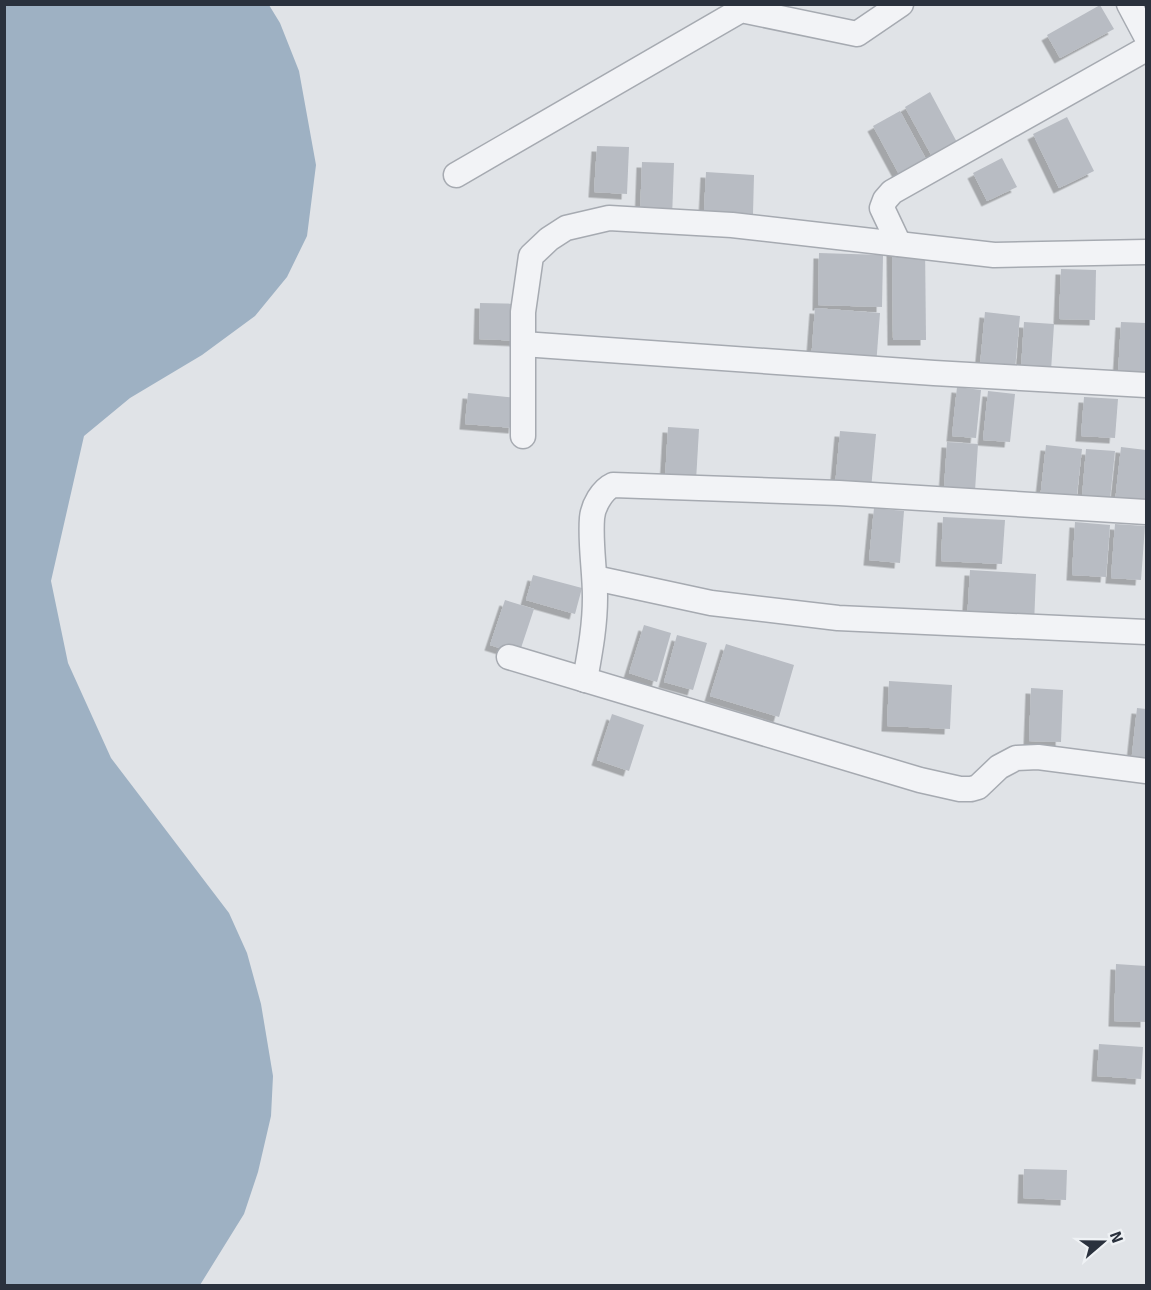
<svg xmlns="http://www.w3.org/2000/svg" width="1151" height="1290" viewBox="0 0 1151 1290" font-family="Signika,sans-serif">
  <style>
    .water { fill: #9eb1c3 }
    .building { fill: #b8bcc3; filter: url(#shadow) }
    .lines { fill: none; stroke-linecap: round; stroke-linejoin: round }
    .minor-casing { stroke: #a6aab1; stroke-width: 27 }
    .minor { stroke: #f2f3f6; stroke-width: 24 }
  </style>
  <defs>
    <filter id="shadow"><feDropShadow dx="-5.5" dy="5.5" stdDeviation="0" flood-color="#0004"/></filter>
  </defs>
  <rect width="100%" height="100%" fill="#e0e3e7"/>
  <path class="water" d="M5,4L269,5L280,23L299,71L316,165L307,236L287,277L255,316L202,355L130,398L84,436L51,581L68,663L111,758L229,913L247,953L261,1004L273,1076L271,1116L258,1172L244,1214L200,1285H5Z"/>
  <g class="building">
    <path d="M1100,5L1114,29L1060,58L1047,35Z"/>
    <path d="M930,92L959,146L934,160L905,107Z"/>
    <path d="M900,111L927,161L900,176L873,126Z"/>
    <path d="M1067,117L1094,171L1059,188L1033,134Z"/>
    <path d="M597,146L629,147L627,194L594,192Z"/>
    <path d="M1002,158L1017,187L987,201L973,173Z"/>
    <path d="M642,162L674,163L672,218L640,216Z"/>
    <path d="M706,172L754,175L753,214L704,211Z"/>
    <path d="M925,243L926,340H893L892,244Z"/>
    <path d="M819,253L883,255L882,307L818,305Z"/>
    <path d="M1061,269L1096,270L1095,320L1059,319Z"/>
    <path d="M480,303L523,304L522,341L479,339Z"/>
    <path d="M815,308L880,313L876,366L811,361Z"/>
    <path d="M985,312L1020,316L1015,369L980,365Z"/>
    <path d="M1024,322L1054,324L1051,371L1021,368Z"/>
    <path d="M1121,322L1146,323V375L1118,374Z"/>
    <path d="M957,387L981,390L976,438L952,436Z"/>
    <path d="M988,391L1015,394L1010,442L983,440Z"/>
    <path d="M468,393L517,398L514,428L465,424Z"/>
    <path d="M1084,397L1118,399L1115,438L1081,436Z"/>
    <path d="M668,427L699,429L696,481L665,479Z"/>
    <path d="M840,431L876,434L871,489L835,486Z"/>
    <path d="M947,442L978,444L975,491L944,489Z"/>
    <path d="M1046,445L1082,449L1076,503L1040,499Z"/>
    <path d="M1121,447L1146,450L1145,505L1115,502Z"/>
    <path d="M1086,449L1115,451L1110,500L1082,497Z"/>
    <path d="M874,508L904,511L900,563L869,560Z"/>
    <path d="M943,517L1005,520L1002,564L941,561Z"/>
    <path d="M1075,522L1110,525L1106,577L1072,575Z"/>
    <path d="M1115,524L1145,526L1141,580L1111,578Z"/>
    <path d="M970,570L1036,574L1034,625L967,621Z"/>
    <path d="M533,575L582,588L575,614L526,600Z"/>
    <path d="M505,600L534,609L519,654L490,645Z"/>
    <path d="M644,625L671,633L657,682L629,673Z"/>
    <path d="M677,635L707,643L693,690L664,682Z"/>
    <path d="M726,644L794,665L779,717L710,696Z"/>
    <path d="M889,681L952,685L950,729L887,726Z"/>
    <path d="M1031,688L1063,690L1061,742L1029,741Z"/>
    <path d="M1137,708L1146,709V766L1131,764Z"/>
    <path d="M612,714L644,725L629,771L597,760Z"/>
    <path d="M1116,964L1146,966V1022L1114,1021Z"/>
    <path d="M1099,1044L1143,1047L1141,1079L1097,1076Z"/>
    <path d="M1024,1169L1067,1170L1066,1200L1023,1198Z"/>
  </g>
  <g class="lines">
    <defs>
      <g id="minor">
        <path d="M1129,4L1146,36"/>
        <path d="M456,175L741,10L857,34L901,4"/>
        <path d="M899,244L882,208L885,200L892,192L1146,49"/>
        <path d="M523,344L934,373L1146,385"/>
        <path d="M523,436V312L531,256L549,239L566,228L609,218L732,225L994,255L1146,252"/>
        <path d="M595,578L711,603L838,618L1146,632"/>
        <path d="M509,657L920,780L960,789H971L978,787L999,767L1016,758L1038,757L1146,771"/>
        <path d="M585,680C590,652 595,626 595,597C595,571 590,544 592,518C593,506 602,490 613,485L839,493L1146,512"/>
      </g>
    </defs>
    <use href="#minor" class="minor-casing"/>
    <use href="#minor" class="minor"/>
  </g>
  <rect width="1151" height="1290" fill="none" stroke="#2a313d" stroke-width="12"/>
  <g transform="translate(1103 1242) rotate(70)" stroke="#eff2f5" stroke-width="4.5" paint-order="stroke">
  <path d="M0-4.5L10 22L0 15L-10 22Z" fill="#2a313d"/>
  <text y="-9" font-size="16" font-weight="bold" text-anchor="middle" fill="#2a313d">N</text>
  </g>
</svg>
